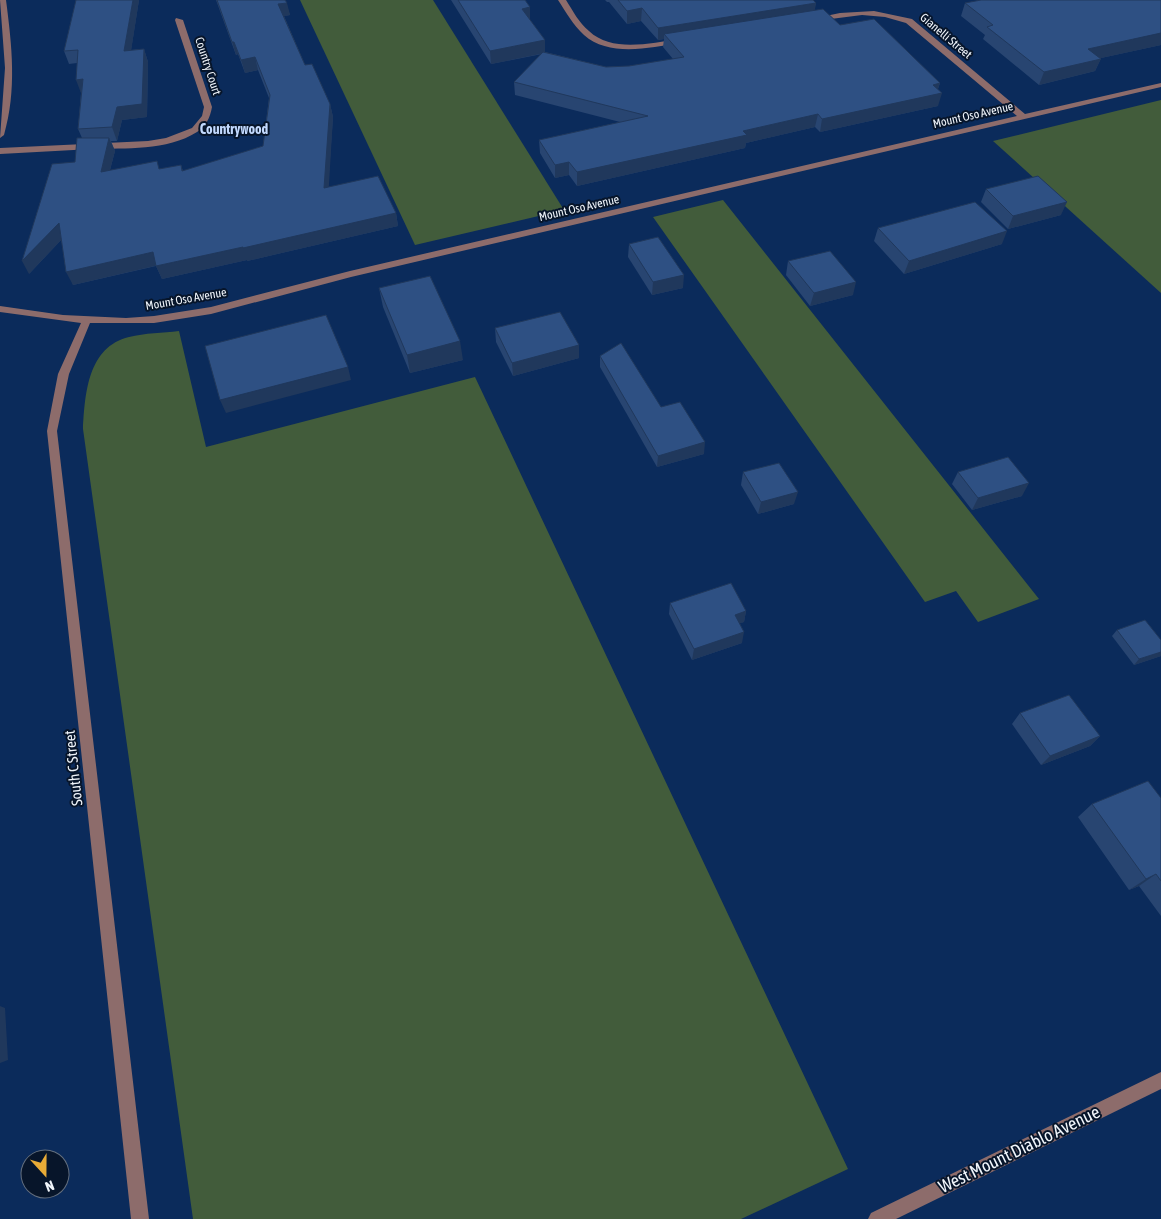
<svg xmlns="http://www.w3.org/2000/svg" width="1161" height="1219" viewBox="0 0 1161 1219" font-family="'Asap Condensed',sans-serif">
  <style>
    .green { fill: #425c3b }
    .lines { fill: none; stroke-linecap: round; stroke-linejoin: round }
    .minor { fill: #8d6c6b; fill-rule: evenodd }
    .tertiary { fill: #8d6c6b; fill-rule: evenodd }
    .wall { fill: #284571 }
    .shaded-wall { fill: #20385c }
    .building { fill: #2e5083; stroke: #20385c }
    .labels { text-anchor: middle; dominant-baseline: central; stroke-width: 4; stroke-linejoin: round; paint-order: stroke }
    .far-street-label { font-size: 12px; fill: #f0f5fb; stroke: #07152a }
    .far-neighbourhood-label { font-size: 14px; font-weight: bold; fill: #c2d9fe; stroke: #07152a }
    .street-label { font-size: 15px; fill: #f0f5fb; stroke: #07152a }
    .near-street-label { font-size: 18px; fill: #f0f5fb; stroke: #07152a }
  </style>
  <rect width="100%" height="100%" fill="#0b2b5b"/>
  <g class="green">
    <path d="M300,0H433L564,210L415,245Z"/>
    <path d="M1161,100V293L993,141Z"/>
    <path d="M723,200L1039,599L978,622L956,591L925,602L653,217Z"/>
    <path d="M179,331L206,447L475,377L848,1169L741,1219H193L83,429C85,393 88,347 129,337C145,333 163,333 179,331Z"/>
  </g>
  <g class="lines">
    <g class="minor">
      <path d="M558,0H566C573,11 579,23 589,31C612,53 651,43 679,39L683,41L679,43C650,48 608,57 584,35C573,25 566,12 558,0Z"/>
      <path d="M874,11L912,19L1025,114L1161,83V87L351,277L211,314L154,323H90L69,374L57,431L149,1219H131L47,431L58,374L81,323L0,312V306L63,315L126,318L154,316L211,307L350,271L1017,116L906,23L885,17L862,15L815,21L811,19L840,13Z"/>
      <path d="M176,18L183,20L212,107C210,118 206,126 197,132C167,151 125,148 92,149C61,151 31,152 0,154V148L148,141L166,138L192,128L202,116L204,107L175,20Z"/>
    </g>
    <g class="tertiary">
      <path d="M0,0H6C12,46 17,90 4,135L0,138L5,68Z"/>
      <path d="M1161,1072V1089L896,1219H868L871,1213Z"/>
    </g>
  </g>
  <g class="wall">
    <path d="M76,0H139L131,50L144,49L148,62L147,117L122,120L117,141H111L115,151L110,170L160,169L181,165L183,171L263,146L269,98L258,70L245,73L238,54L236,55L216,0H285L290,15L284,16L305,65L330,104L333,117L328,187L396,213L398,226L247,261V260L162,279L156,266L73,285L61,240L29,274L75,162L82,138L78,129L81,93L77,63L69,64L64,51Z"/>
    <path d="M451,0H525L530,20L545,40V52L606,67L629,66L673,59L663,47L664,39L658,40L641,21L627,24L609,2H607L605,0H813L816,3L814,11L940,83L938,89V106L820,132L815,127L746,143L745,148L577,186L569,175L555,178L540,153L539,140L620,122L515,95L514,82L542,54L491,64Z"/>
    <path d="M965,3L1161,45L1101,58L1095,71L1039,85L983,39L985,35L961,16Z"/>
    <path d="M986,189L1061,215L1008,229L981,202Z"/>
    <path d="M878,228L1002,244L904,274L874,241Z"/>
    <path d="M629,244L683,288L652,295L628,257Z"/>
    <path d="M788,261L853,295L810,306L786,275Z"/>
    <path d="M379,288L463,360L410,373L383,307Z"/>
    <path d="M495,328L579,358L513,376L496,342Z"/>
    <path d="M600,356L661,407L704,454L657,467L600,367Z"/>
    <path d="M743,472L794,504L758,514L741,485Z"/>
    <path d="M958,472L1022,496L972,510L952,484Z"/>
    <path d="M670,603L746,611L744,622L740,623L742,643L692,660L669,614Z"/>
    <path d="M1117,630L1161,640V656L1134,665L1112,636Z"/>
    <path d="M1020,713L1100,736L1090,746L1041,765L1012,724Z"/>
    <path d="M1161,798V916L1139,886L1129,890L1078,817L1092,804Z"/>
  </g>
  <g class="shaded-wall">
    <path d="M133,0H139L129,64L124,51Z"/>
    <path d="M287,3L290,15L281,17L278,4Z"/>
    <path d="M816,3L814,15L664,34V39L658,40V28Z"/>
    <path d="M530,7V20L522,9Z"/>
    <path d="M642,8L641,21L627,24V11Z"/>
    <path d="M1161,33V45L1083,62L1088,49Z"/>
    <path d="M545,40V53L491,64L490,51Z"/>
    <path d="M232,42H234L238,54L236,55Z"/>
    <path d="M144,49L148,62L147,117L122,120L117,141L112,127L117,107Z"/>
    <path d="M255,57L258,70L245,73L241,60Z"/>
    <path d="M1101,59L1095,71L1039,85L1044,72Z"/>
    <path d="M83,79L81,93L76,80Z"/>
    <path d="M940,83L936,94L942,93L938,106L820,132L822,119Z"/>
    <path d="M330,104L333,117L328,201L324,188Z"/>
    <path d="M818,114L815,127L746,143L745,148L577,186V172L743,131Z"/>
    <path d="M109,138L115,151L106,185L101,172Z"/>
    <path d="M569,162V175L555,178V165Z"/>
    <path d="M1067,202L1061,215L1008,229L1013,216Z"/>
    <path d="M396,213L398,226L247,261V260L162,279L156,266Z"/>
    <path d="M59,223L65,236L29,274L22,261Z"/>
    <path d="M1007,231L1002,244L904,274L909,261Z"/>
    <path d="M153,252L159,265L73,285L66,272Z"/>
    <path d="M684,275L683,288L652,295L653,282Z"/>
    <path d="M856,282L853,295L810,306L814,293Z"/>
    <path d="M460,341L463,360L410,373L407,355Z"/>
    <path d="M579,345V358L513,376L512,363Z"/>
    <path d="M348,367L351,380L226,413L220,400Z"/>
    <path d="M705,442L704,454L657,467L658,456Z"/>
    <path d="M1029,483L1022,496L972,510L978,498Z"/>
    <path d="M798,492L794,504L758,514L761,502Z"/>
    <path d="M746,611L744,622L732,626L735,615Z"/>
    <path d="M744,632L742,643L692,660L694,649Z"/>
    <path d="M1161,652V656L1134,665L1139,659Z"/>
    <path d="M1100,736L1090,746L1041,765L1050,756Z"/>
    <path d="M1156,874L1139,886L1129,890L1146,879Z"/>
    <path d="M0,1006L5,1008L8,1060L0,1063Z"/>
  </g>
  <g class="building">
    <path d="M76,0H133L124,51L144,49L142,104L117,107L112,127L78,129L83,79L76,80L78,50L64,51Z"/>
    <path d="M217,0H285L287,3L278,4L305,65L312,64L330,104L324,188L378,176L396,213L243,248V247L156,266L153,252L66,272L59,223L22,261L52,164L75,162L77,138H109L101,172L157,161L159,169L181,165L182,171L263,146L270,95L255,57L241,60L234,42H232Z"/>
    <path d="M458,0H525L530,7L522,9L545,40L490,51Z"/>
    <path d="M618,0H813L816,3L658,28L642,8L627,11Z"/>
    <path d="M981,0H1161V33L1088,49L1101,59L1044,72L987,27L993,25L965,3Z"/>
    <path d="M823,9L840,25L874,19L940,83L933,85L942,93L822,119L818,114L743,131L747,135L577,172L569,162L555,165L539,140L648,116L514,82L543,52L606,67L629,66L684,57L664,34Z"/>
    <path d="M1038,176L1067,202L1013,216L986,189Z"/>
    <path d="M975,202L1007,231L909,261L878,228Z"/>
    <path d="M658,237L684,275L653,282L629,244Z"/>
    <path d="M830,251L856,282L814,293L788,261Z"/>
    <path d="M430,276L460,341L407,355L379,288Z"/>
    <path d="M560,312L579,345L512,363L495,328Z"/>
    <path d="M326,315L348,367L220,400L205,346Z"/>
    <path d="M621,343L661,407L680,402L705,442L658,456L600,356Z"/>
    <path d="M1008,457L1029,483L978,498L958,472Z"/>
    <path d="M779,463L798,492L761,502L743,472Z"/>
    <path d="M731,583L746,611L735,615L744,632L694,649L670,603Z"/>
    <path d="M1145,620L1161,640V652L1139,659L1117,630Z"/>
    <path d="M1069,695L1100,736L1050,756L1020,713Z"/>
    <path d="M1148,781L1161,798V881L1156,874L1146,879L1092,804Z"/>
  </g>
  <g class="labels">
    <g class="far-street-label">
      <text transform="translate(946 36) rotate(40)">Gianelli Street</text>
      <text transform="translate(208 66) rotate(72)">Country Court</text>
      <text transform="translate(973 115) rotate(-13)">Mount Oso Avenue</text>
      <text transform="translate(579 208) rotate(-13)">Mount Oso Avenue</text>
      <text transform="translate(186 299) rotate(-10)">Mount Oso Avenue</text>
    </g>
    <g class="far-neighbourhood-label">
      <text x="234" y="129">Countrywood</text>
    </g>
    <g class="street-label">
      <text transform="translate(73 768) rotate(-96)">South C Street</text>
    </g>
    <g class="near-street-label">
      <text transform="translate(1019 1149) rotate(-26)">West Mount Diablo Avenue</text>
    </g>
  </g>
  <g transform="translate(45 1174) rotate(159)"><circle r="24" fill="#07152a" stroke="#646f7e"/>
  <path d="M0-4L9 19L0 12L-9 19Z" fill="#e8ab37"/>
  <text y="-8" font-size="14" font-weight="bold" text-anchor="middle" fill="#f0f5fb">N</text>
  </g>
</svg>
